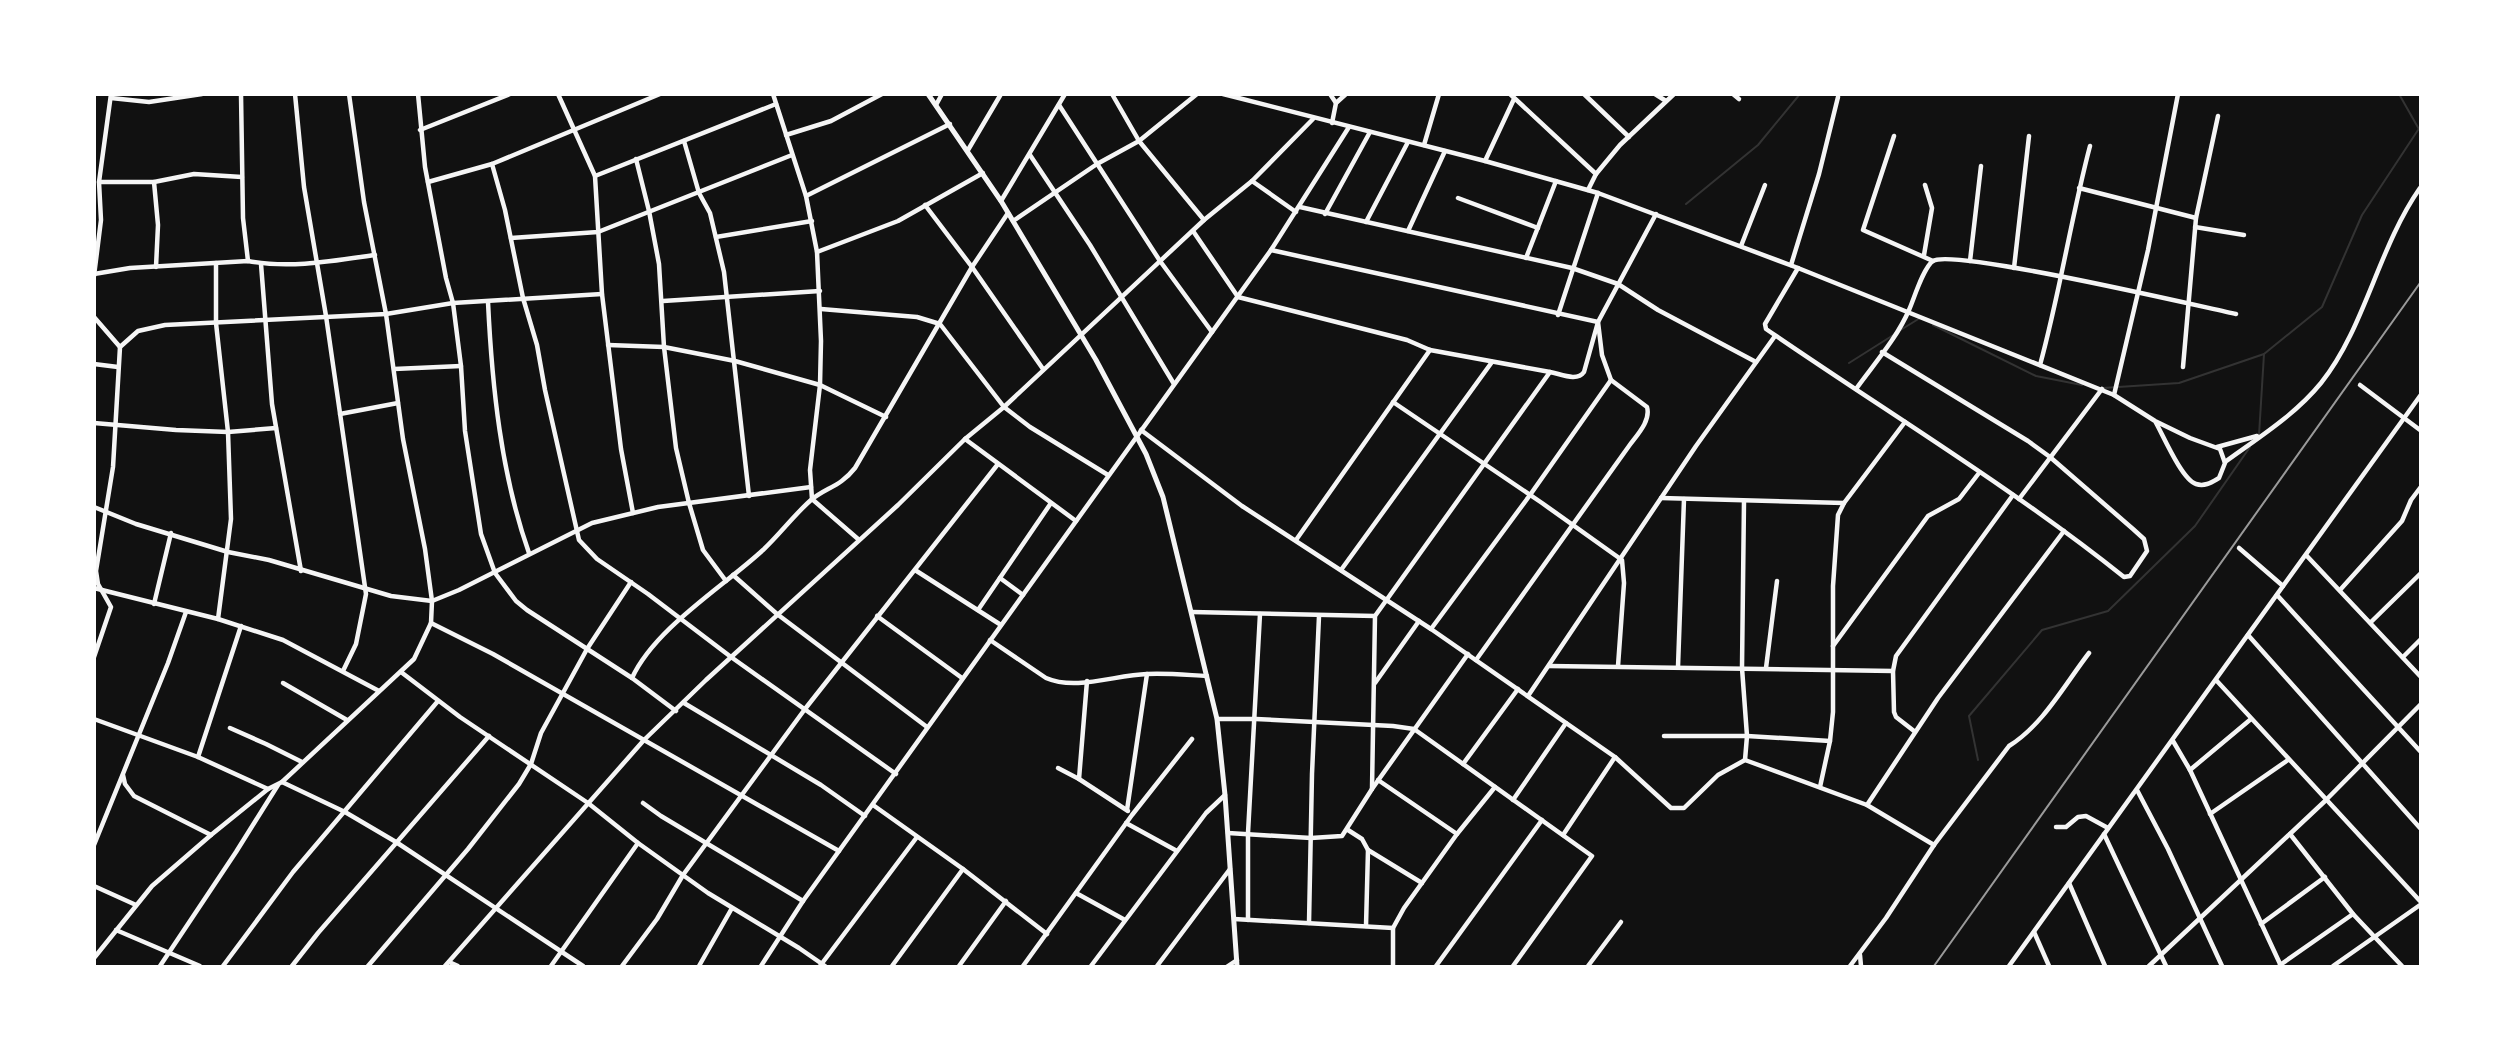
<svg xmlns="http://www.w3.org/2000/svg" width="2515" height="1061" viewBox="0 0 2515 1061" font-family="Raleway,sans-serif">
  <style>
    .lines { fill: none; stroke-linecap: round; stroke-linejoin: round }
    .stream { stroke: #333; stroke-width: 2 }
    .minor { stroke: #f5f5f5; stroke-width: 4.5 }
    .tertiary { stroke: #f5f5f5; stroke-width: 5 }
    .rail { stroke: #9a9a9a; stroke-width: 2 }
  </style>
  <rect width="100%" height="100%" fill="#111"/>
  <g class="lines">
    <g class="stream">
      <path d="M2399,94L2420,131"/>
      <path d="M1686,204L1758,145L1800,94"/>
      <path d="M1933,325L2036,376L2082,385"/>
      <path d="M1899,331L1920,318"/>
      <path d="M1849,363L1895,334"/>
      <path d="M2103,388L2179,383L2264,354L2322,307L2362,215L2418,130"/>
      <path d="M2259,435L2264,354"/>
      <path d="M1978,760L1969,716L2042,630L2108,611L2195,526L2250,447"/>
    </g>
    <g class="minor">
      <path d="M241,94L243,218L248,261"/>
      <path d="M295,94L304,187L326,316L366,594L356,644L343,671"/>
      <path d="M418,94L425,167L446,278L453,303L461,366L465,431L481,534L495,573L516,601L527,610L632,678L676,711"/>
      <path d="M558,94L595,176L602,294L621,449L633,513"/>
      <path d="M773,94L806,196L817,252L821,341L820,385L810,470L812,499L858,539"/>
      <path d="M1112,94L1139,141L1204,220"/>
      <path d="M1223,94L1485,161L1598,193L1798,268L2114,395L2155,421L2190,438L2220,449L2225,463L2219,478C2212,482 2205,487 2196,484C2182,480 2163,435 2155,421"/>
      <path d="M1330,94L1336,103"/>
      <path d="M1510,94L1596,174L1588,190"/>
      <path d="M1584,94L1629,137"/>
      <path d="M1655,94L1666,101"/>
      <path d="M1733,94L1739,99"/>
      <path d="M111,98L149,102L202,94"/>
      <path d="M936,105L942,94"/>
      <path d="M1059,105L1160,261L1212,332"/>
      <path d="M1332,123L1336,103L1346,94"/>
      <path d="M420,130L510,94"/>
      <path d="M786,135L831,121L882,94"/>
      <path d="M1894,136L1863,230L1933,261"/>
      <path d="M684,141L699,193L710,213L724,272L749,496"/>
      <path d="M1424,145L1439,94"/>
      <path d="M968,150L1001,94"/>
      <path d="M1030,155L1090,245L1174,384"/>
      <path d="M636,159L649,211L659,264L664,347L676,448L689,503L703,550L726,581"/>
      <path d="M1485,161L1514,99"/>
      <path d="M492,164L505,210L523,298L537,345L545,390L579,540L597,559L648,594L731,657L896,774"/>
      <path d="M1596,174L1620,145L1674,94"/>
      <path d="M595,176L776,104"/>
      <path d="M1252,181L1296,212"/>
      <path d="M99,182H154L194,174L242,177"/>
      <path d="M154,182L158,225L156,267"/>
      <path d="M428,182L492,164L660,94"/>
      <path d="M2079,188L2196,218"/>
      <path d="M806,196L950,124"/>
      <path d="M1458,198L1538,228"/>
      <path d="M1001,201L1065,94"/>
      <path d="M925,205L972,267L1043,369"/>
      <path d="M1300,207L1572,268L1618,284L1658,310L1756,362"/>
      <path d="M1325,214L1370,132"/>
      <path d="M1013,221L1097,164L1139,141L1197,94"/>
      <path d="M1366,222L1408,142"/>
      <path d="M2195,227L2244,235"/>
      <path d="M1193,231L1238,297L1407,340L1430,350L1550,372"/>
      <path d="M1408,231L1445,151"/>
      <path d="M716,237L812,221"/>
      <path d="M511,238L598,232L792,155"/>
      <path d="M1741,246L1765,185"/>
      <path d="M1271,250L1598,322L1602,355L1611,380L1647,407C1651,421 1637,435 1629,446L1476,660"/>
      <path d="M817,252L898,221L983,173"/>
      <path d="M1924,255L1932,208L1925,185"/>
      <path d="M1526,258L1556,181"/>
      <path d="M1970,261L1981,166"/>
      <path d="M216,263V323L228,432L231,519L218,619"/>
      <path d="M261,264L272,404L301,571"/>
      <path d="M1791,265L1819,174L1838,97"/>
      <path d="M1798,268L1765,324L1766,329C1885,411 2010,486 2124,577L2130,576L2147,551L2144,539L2133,529L2050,457L2028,441L1882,352"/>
      <path d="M2014,268L2029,136"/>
      <path d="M94,274L130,268L248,261C289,269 333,261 375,255"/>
      <path d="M94,276L101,220L99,182L111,94"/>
      <path d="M663,301L820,291"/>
      <path d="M488,302C492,386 501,474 529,553"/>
      <path d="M821,309L917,317L940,324L1004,407L1030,427L1108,475"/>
      <path d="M1558,315L1598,193"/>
      <path d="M94,317L120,347"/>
      <path d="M608,345L664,347L735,361L820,385L886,417"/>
      <path d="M94,364L118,367"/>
      <path d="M2040,365C2060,292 2071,218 2090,146"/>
      <path d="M2183,367L2196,218L2218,116"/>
      <path d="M394,369L461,366"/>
      <path d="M2360,385L2420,430"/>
      <path d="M1856,389C1874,364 1897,338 1909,310C1914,299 1923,268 1933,261C1952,248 2198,306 2236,314"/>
      <path d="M2114,395L2148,250L2178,94"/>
      <path d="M1393,402L1542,503L1622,560L1624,583L1618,666"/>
      <path d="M340,414L398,403"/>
      <path d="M94,423L176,430L228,432L276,428"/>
      <path d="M1141,430L1242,506L1431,629L1615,757L1671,808H1684L1718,775L1745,760L1867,805L1934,845"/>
      <path d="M965,439L1076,521"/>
      <path d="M2217,447L2257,436"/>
      <path d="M2225,462C2258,438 2295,415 2321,383C2365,328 2378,248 2420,188"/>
      <path d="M1661,498L1844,503"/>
      <path d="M2019,499L2102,389"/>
      <path d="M1744,501L1742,668L1747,736L1745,760"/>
      <path d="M94,507L136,524L228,552L269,560L391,596L432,601L459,590L592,523L658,507L811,487"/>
      <path d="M1296,540L1430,350"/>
      <path d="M2239,548L2283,586"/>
      <path d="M2306,555L2420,676"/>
      <path d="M915,570L1001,625"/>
      <path d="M1341,570L1492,362"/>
      <path d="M733,575L777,614L927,727"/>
      <path d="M1000,578L1023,595"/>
      <path d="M94,588L218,619L283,640L379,691"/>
      <path d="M2340,590L2402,521L2411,500L2420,488"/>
      <path d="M2277,595L2420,751"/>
      <path d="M154,604L171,533"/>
      <path d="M978,610L1051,503"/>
      <path d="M1192,612L1375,616"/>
      <path d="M877,616L962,678"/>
      <path d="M2371,622L2420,574"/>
      <path d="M431,623L493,654L839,851"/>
      <path d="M1431,629L1530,495L1611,380"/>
      <path d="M2248,635L2420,828"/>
      <path d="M990,640L1046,678C1076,691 1115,675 1147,674C1167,673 1187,675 1207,676"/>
      <path d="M1833,646L1928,516L1959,499L1979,473"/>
      <path d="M94,657L111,607L98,584L96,571L113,467L120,347L138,331L165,325L386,314L453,303L602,294"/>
      <path d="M2403,657L2420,640"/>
      <path d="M1549,666L1893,671"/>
      <path d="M1678,667L1684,499"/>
      <path d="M1766,668L1777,581"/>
      <path d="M401,672L460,717L588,803L638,843L708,893L799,948L825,966"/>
      <path d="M632,678C655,628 723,587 763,550C780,534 794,515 811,500C827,487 840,487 855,468L972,267L1008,213"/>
      <path d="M2216,680L2420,901"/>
      <path d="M283,683L347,720"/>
      <path d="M1375,683L1419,621"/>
      <path d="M1528,696L1696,446L1775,336"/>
      <path d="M684,703L821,785L865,816"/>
      <path d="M94,719L198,757L268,789"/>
      <path d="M1217,719H1256L1393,726L1414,729L1592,856L1513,966"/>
      <path d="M230,728L266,744L302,762"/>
      <path d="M1914,731L1896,717L1894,712L1893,671L1896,656L2013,495"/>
      <path d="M1664,736H1747L1830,741"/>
      <path d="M2173,741L2190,770L2281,966"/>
      <path d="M198,757L241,626"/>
      <path d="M1463,764L1518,689"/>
      <path d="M1058,768L1079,779L1128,811"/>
      <path d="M2190,770L2251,719"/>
      <path d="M123,775L125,784L134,796L211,835"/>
      <path d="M1079,779L1087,681"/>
      <path d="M1378,780L1457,834"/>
      <path d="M282,782L345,812L396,842L583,966"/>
      <path d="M1820,787L1830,741L1833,712V586L1838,515L1844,503L1905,422"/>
      <path d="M1372,789L1375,616L1550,372C1561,374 1577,382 1584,372L1598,322L1656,214"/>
      <path d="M2137,790L2168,849L2222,966"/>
      <path d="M1513,800L1566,723"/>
      <path d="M643,803L661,816L803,901"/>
      <path d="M873,805L963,869L1047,934"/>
      <path d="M1867,805L1938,698L2064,531"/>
      <path d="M1127,810L1147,674"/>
      <path d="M2210,814L2288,760"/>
      <path d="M1126,823L1177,851"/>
      <path d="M2056,827H2066L2078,817L2086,816L2108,828"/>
      <path d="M1348,830L1362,839L1368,850L1366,926"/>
      <path d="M1228,833L1311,838L1342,836L1372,789L1468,654"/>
      <path d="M2104,834L2166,966"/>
      <path d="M2290,834L2353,914L2402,966"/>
      <path d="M1563,835L1615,757"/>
      <path d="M94,845L168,663L186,612"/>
      <path d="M1368,850L1422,883"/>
      <path d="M2069,883L2105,966"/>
      <path d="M94,886L136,905"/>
      <path d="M1076,893L1125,920"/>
      <path d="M1234,919L1393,928"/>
      <path d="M1248,920V833L1260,614"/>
      <path d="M1309,923L1312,774L1319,616"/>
      <path d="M2261,924L2325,877"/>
      <path d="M116,930L200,966"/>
      <path d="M2034,932L2049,966"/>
      <path d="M1860,955L1861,966"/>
      <path d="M94,958L152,886L211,835L268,789L282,782L414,659L431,623L432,601L425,549L403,439L386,314L364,202L349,94"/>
      <path d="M449,962L458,966"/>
      <path d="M2280,965L2353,914"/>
      <path d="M160,966L236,852L278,785"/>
      <path d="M223,966L293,872L438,701"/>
      <path d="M292,966L318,933L489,736"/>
      <path d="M368,966L468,849L519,784L531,764L541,733L587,649L631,582"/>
      <path d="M445,966L644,740L706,680L898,505L965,439L1004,407L1204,220L1252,181L1313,119"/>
      <path d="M551,966L638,843"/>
      <path d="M622,966L657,919L683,875L805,709L998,464"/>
      <path d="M699,966L732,908"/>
      <path d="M761,966L803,901L1271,250L1349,127"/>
      <path d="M820,966L917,837"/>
      <path d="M892,966L963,869"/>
      <path d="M959,966L1006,901"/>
      <path d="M1023,966L1132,815L1192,739"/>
      <path d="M1091,966L1206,813L1225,795"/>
      <path d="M1157,966L1230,869"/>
      <path d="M1228,966L1237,960"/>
      <path d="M1393,966V928L1404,908L1457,834L1495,787"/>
      <path d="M1436,966L1542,820"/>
      <path d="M1588,966L1621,922"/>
      <path d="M1850,966L1886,918L1934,845L2009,746C2043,725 2065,684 2089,653"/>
      <path d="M2009,966L2420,396"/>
      <path d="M2149,966L2325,801L2420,705"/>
      <path d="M2333,966L2420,905"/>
    </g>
    <path class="tertiary" d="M928,94L1001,201L1096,360L1146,454L1163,497L1217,719L1225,795L1237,966"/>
    <path class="rail" d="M1934,966L2420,283"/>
  </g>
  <rect width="2515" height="1061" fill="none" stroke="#ffffff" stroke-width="192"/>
</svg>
